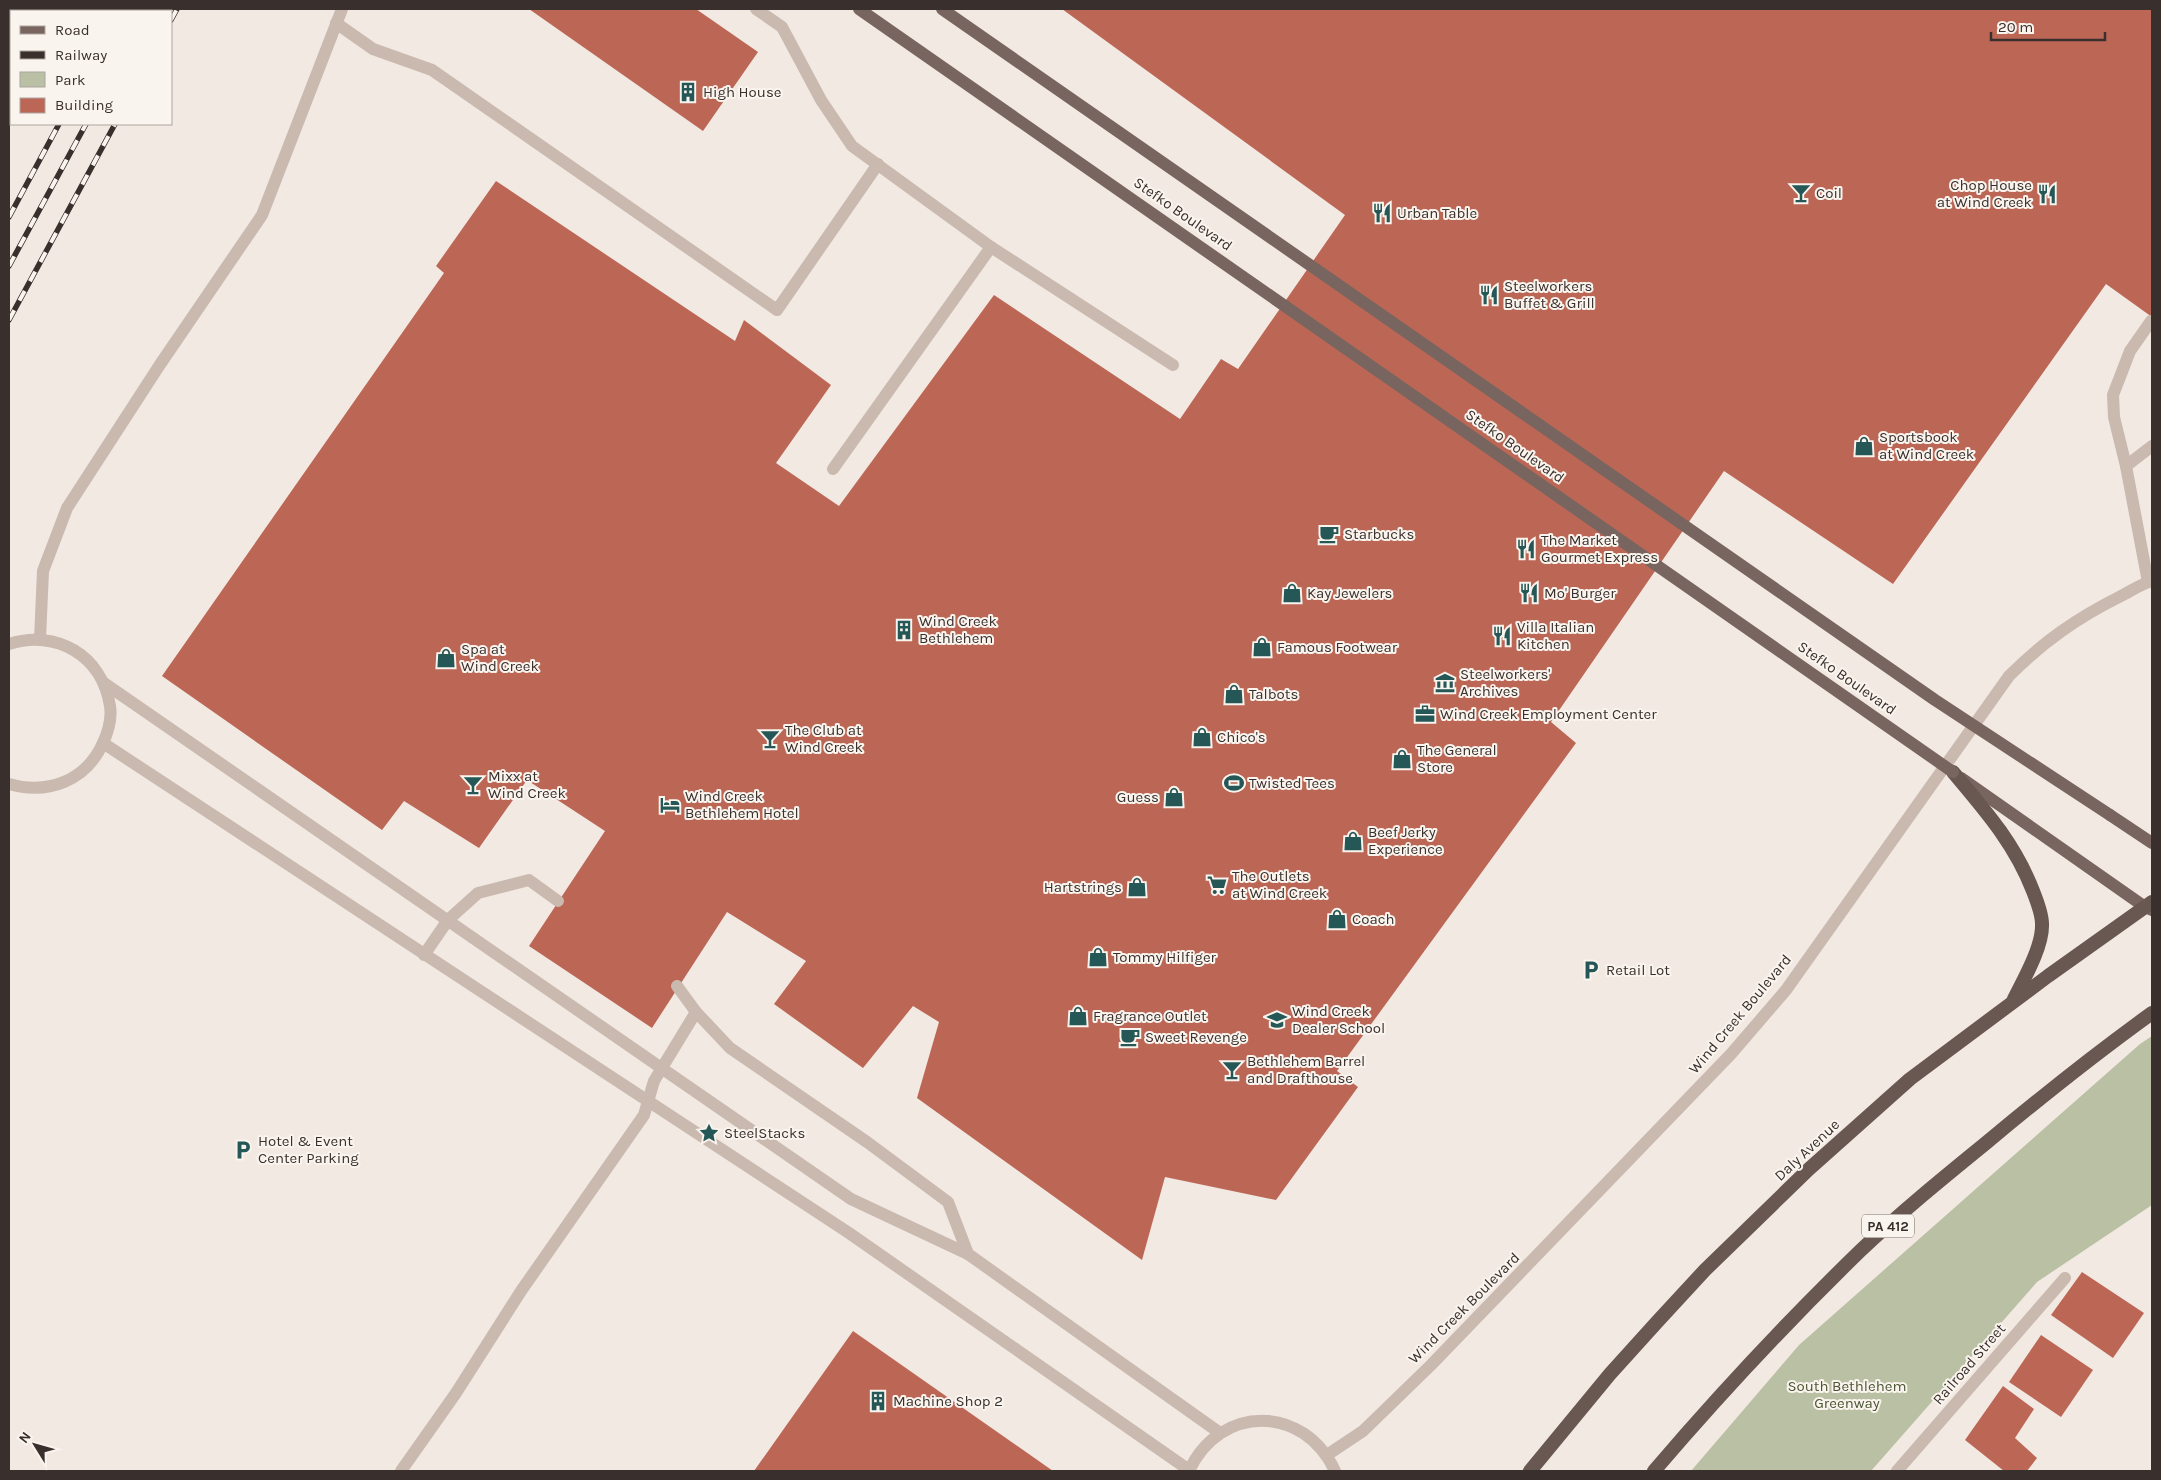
<svg xmlns="http://www.w3.org/2000/svg" width="2161" height="1480" viewBox="0 0 2161 1480" font-family="Karla,sans-serif">
  <style>
    .green { fill: #b9c0a3 }
    .building { fill: #bc6756 }
    .lines { fill: none; stroke-linecap: round; stroke-linejoin: round }
    .service { stroke: #c9b9af; stroke-width: 12 }
    .minor { stroke: #c9b9af; stroke-width: 12 }
    .primary { stroke: #79655f; stroke-width: 12 }
    .trunk { stroke: #695752; stroke-width: 14 }
    .rail-casing { stroke: #392f2c; stroke-width: 5.5 }
    .rail { stroke: #faf4ee; stroke-width: 4; stroke-dasharray: 11; stroke-linecap: butt }
    .primary-bridge { stroke: #79655f; stroke-width: 12 }
    .labels { text-anchor: middle; dominant-baseline: central; stroke-width: 4; stroke-linejoin: round; paint-order: stroke }
    .shield { fill: #faf4ee; stroke: #736a66; stroke-width: 1 }
    .shield-label { font-size: 14px; font-weight: bold; fill: #392f2c }
    .poi-label { font-size: 15px; fill: #392f2c; stroke: #faf4ee; text-anchor: start }
    .street-label { font-size: 15px; fill: #392f2c; stroke: #faf4ee }
    .park-label { font-size: 15px; fill: #4b5532; stroke: #faf4ee }
  </style>
  <rect width="100%" height="100%" fill="#f2e9e2"/>
  <path class="green" d="M2152,1036V1205L2037,1282L1871,1471H1691L1799,1345L2140,1044Z"/>
  <g class="building">
    <path d="M529,9H696L758,52L703,131Z"/>
    <path d="M1062,9H2152V317L2106,284L1893,584L1724,471L1551,722L1576,743L1337,1071L1358,1087L1276,1200L1165,1177L1142,1260L917,1098L939,1022L913,1006L863,1068L774,1004L806,961L727,912L652,1028L529,946L605,831L527,780L479,848L404,801L382,830L162,676L444,273L436,266L496,181L735,341L744,320L831,385L776,463L839,506L994,295L1180,419L1221,359L1238,369L1345,215Z"/>
    <path d="M2082,1272L2144,1313L2113,1358L2051,1315Z"/>
    <path d="M853,1331L1053,1471H754Z"/>
    <path d="M2041,1335L2093,1370L2061,1417L2009,1382Z"/>
    <path d="M2003,1386L2034,1409L2015,1438L2037,1458L2027,1471H2004L1965,1440Z"/>
  </g>
  <g class="lines">
    <g class="service">
      <path d="M756,9L782,27L821,100L852,146L991,247L1173,365"/>
      <path d="M336,23L373,49L432,70L777,310L878,164"/>
      <path d="M833,469L991,247"/>
      <path d="M424,955L448,920L478,893L529,880L558,901"/>
      <path d="M677,986L696,1012L730,1048L867,1142L948,1202L968,1254"/>
    </g>
    <g class="minor">
      <path d="M2126,466L2152,446"/>
      <path d="M2148,582L2126,466L2114,417L2113,395L2130,351L2151,321"/>
      <path d="M40,639L43,571L67,508L159,366L262,215L342,9"/>
      <path d="M9,644C56,629 102,655 110,706C112,718 108,732 103,743C86,781 48,795 9,784"/>
      <path d="M104,683L851,1199L968,1254L1220,1433"/>
      <path d="M103,743L849,1233L1189,1470"/>
      <path d="M1327,1455L1363,1431L1431,1365L1731,1054L1786,990L2009,676C2044,641 2077,618 2121,596C2131,591 2141,584 2152,581"/>
      <path d="M401,1471L456,1393L521,1291L644,1115L654,1081L696,1012"/>
      <path d="M1189,1471C1220,1404 1304,1404 1335,1471"/>
      <path d="M1897,1471L2065,1278"/>
    </g>
    <g class="primary">
      <path d="M1961,778L2145,907L2152,910"/>
      <path d="M2110,815L2152,843"/>
    </g>
    <g class="trunk">
      <path d="M1953,772C1985,810 2015,844 2033,891C2037,901 2042,914 2042,924C2043,946 2024,979 2014,999"/>
      <path d="M1530,1471L1610,1374L1657,1322L1705,1270L1809,1169L1910,1079L2048,976L2152,902"/>
      <path d="M1654,1471C1719,1395 1788,1321 1860,1251C1900,1213 1943,1178 1986,1143C2040,1098 2095,1054 2152,1013"/>
    </g>
    <defs>
      <g id="rail">
        <path d="M120,11L121,9"/>
        <path d="M146,11L148,9"/>
        <path d="M171,20L177,9"/>
        <path d="M9,217L59,124"/>
        <path d="M9,266L86,124"/>
        <path d="M9,320L115,124"/>
      </g>
    </defs>
    <use href="#rail" class="rail-casing"/>
    <use href="#rail" class="rail"/>
    <g class="primary-bridge">
      <path d="M859,9L1953,772"/>
      <path d="M942,9L1935,700L2110,815"/>
    </g>
  </g>
  <defs>
    <symbol id="building-bare" viewBox="-9 -9 18 18"><path d="M-4-6H4V6H1V3H-1V6H-4ZM-2.5-4.3h1.7v1.8h-1.7ZM.8-4.3h1.7v1.8H.8ZM-2.5-1h1.7V.8h-1.7ZM.8-1h1.7V.8H.8Z" fill="#255756" stroke="#faf4ee" stroke-width="2.5" paint-order="stroke"/></symbol>
    <symbol id="bar-bare" viewBox="-9 -9 18 18"><path d="M-6-5H6L.8 .8V4.5H3.5V6h-7V4.5H-.8V.8Z" fill="#255756" stroke="#faf4ee" stroke-width="2.5" paint-order="stroke"/></symbol>
    <symbol id="restaurant-bare" viewBox="-9 -9 18 18"><path d="M-5-6h1v4h1v-4h1v4h1v-4h1v5L-1.5 .5V6h-2V.5L-5-1ZM5-6V6H3V1.5H1.5Q1.5-4 5-6Z" fill="#255756" stroke="#faf4ee" stroke-width="2.5" paint-order="stroke"/></symbol>
    <symbol id="shop-bare" viewBox="-9 -9 18 18"><path d="M-5-2.5h2.3a2.7 3.5 0 0 1 5.4 0H5L5.5 6h-11ZM-1.5-2.5h3a1.5 2.3 0 0 0-3 0Z" fill="#255756" stroke="#faf4ee" stroke-width="2.5" paint-order="stroke"/></symbol>
    <symbol id="cafe-bare" viewBox="-9 -9 18 18"><path d="M-5.5-4.5H6V0H3Q3 3.5 0 3.5H-2.5Q-5.5 3.5-5.5 0ZM3-3.2v2h1.7v-2ZM-6 4.5H4V6H-6Z" fill="#255756" stroke="#faf4ee" stroke-width="2.5" paint-order="stroke"/></symbol>
    <symbol id="museum-bare" viewBox="-9 -9 18 18"><path d="M0-6L6-3V-2H-6V-3ZM-5-1h2V3h-2ZM-1-1h2V3h-2ZM3-1h2V3H3ZM-6 4H6V6H-6Z" fill="#255756" stroke="#faf4ee" stroke-width="2.5" paint-order="stroke"/></symbol>
    <symbol id="office-bare" viewBox="-9 -9 18 18"><path d="M-6-3h4V-5.5h4V-3h4V5H-6ZM-1-4.5V-3h2v-1.5ZM-6 0V1H6V0Z" fill="#255756" stroke="#faf4ee" stroke-width="2.5" paint-order="stroke"/></symbol>
    <symbol id="stadium-bare" viewBox="-9 -9 18 18"><path d="M0-5a6.5 5 0 1 0 0 10a6.5 5 0 1 0 0-10ZM-3.5-1.8h7v3.6h-7Z" fill="#255756" stroke="#faf4ee" stroke-width="2.5" paint-order="stroke"/></symbol>
    <symbol id="hotel-bare" viewBox="-9 -9 18 18"><path d="M-6-4.5h1.5V1H6V5H4.5V3h-9V5H-6ZM-4 0a1.8 1.8 0 1 1 3.6 0ZM.5 0V-2.5h3Q6-2.5 6 0Z" fill="#255756" stroke="#faf4ee" stroke-width="2.5" paint-order="stroke"/></symbol>
    <symbol id="supermarket-bare" viewBox="-9 -9 18 18"><path d="M-6-5.5h2.5l.6 2H6L4.5 2H-2.5L-4.4-4H-6ZM-1.5 3.2a1.3 1.3 0 1 0 .1 0ZM3 3.2a1.3 1.3 0 1 0 .1 0Z" fill="#255756" stroke="#faf4ee" stroke-width="2.5" paint-order="stroke"/></symbol>
    <symbol id="parking-bare" viewBox="-9 -9 18 18"><path d="M-3.5-5.5H1a3.5 3.5 0 0 1 0 7H-1V5.5H-3.5ZM-1-3.4V-.6H.8a1.4 1.4 0 0 0 0-2.8Z" fill="#255756" stroke="#faf4ee" stroke-width="2.5" paint-order="stroke"/></symbol>
    <symbol id="school-bare" viewBox="-9 -9 18 18"><path d="M0-5L7-2L0 1L-7-2ZM-4 1L0 2.5L4 1V4Q0 6-4 4Z" fill="#255756" stroke="#faf4ee" stroke-width="2.5" paint-order="stroke"/></symbol>
    <symbol id="sight-bare" viewBox="-9 -9 18 18"><path d="M0-6L1.8-2.2L6-1.7L2.9 1.2L3.7 5.4L0 3.3L-3.7 5.4L-2.9 1.2L-6-1.7L-1.8-2.2Z" fill="#255756" stroke="#faf4ee" stroke-width="2.5" paint-order="stroke"/></symbol>
  </defs>
  <g fill-rule="evenodd">
    <use href="#building-bare" x="674" y="78" width="28" height="28"/>
    <use href="#bar-bare" x="1787" y="179" width="28" height="28"/>
    <use href="#restaurant-bare" x="2033" y="180" width="28" height="28"/>
    <use href="#restaurant-bare" x="1368" y="199" width="28" height="28"/>
    <use href="#restaurant-bare" x="1475" y="281" width="28" height="28"/>
    <use href="#shop-bare" x="1850" y="432" width="28" height="28"/>
    <use href="#cafe-bare" x="1315" y="520" width="28" height="28"/>
    <use href="#restaurant-bare" x="1512" y="535" width="28" height="28"/>
    <use href="#shop-bare" x="1278" y="579" width="28" height="28"/>
    <use href="#restaurant-bare" x="1515" y="579" width="28" height="28"/>
    <use href="#building-bare" x="890" y="616" width="28" height="28"/>
    <use href="#restaurant-bare" x="1488" y="622" width="28" height="28"/>
    <use href="#shop-bare" x="1248" y="633" width="28" height="28"/>
    <use href="#shop-bare" x="432" y="644" width="28" height="28"/>
    <use href="#museum-bare" x="1431" y="669" width="28" height="28"/>
    <use href="#shop-bare" x="1220" y="680" width="28" height="28"/>
    <use href="#office-bare" x="1411" y="700" width="28" height="28"/>
    <use href="#shop-bare" x="1188" y="723" width="28" height="28"/>
    <use href="#bar-bare" x="756" y="725" width="28" height="28"/>
    <use href="#shop-bare" x="1388" y="745" width="28" height="28"/>
    <use href="#stadium-bare" x="1220" y="769" width="28" height="28"/>
    <use href="#bar-bare" x="459" y="771" width="28" height="28"/>
    <use href="#shop-bare" x="1160" y="783" width="28" height="28"/>
    <use href="#hotel-bare" x="656" y="791" width="28" height="28"/>
    <use href="#shop-bare" x="1339" y="827" width="28" height="28"/>
    <use href="#supermarket-bare" x="1203" y="871" width="28" height="28"/>
    <use href="#shop-bare" x="1123" y="873" width="28" height="28"/>
    <use href="#shop-bare" x="1323" y="905" width="28" height="28"/>
    <use href="#shop-bare" x="1084" y="943" width="28" height="28"/>
    <use href="#parking-bare" x="1577" y="956" width="28" height="28"/>
    <use href="#shop-bare" x="1064" y="1002" width="28" height="28"/>
    <use href="#school-bare" x="1263" y="1006" width="28" height="28"/>
    <use href="#cafe-bare" x="1116" y="1023" width="28" height="28"/>
    <use href="#bar-bare" x="1218" y="1056" width="28" height="28"/>
    <use href="#sight-bare" x="695" y="1119" width="28" height="28"/>
    <use href="#parking-bare" x="229" y="1136" width="28" height="28"/>
    <use href="#building-bare" x="864" y="1387" width="28" height="28"/>
  </g>
  <g class="labels">
    <rect class="shield" x="1862" y="1214.5" width="52" height="23" rx="4"/>
    <g class="shield-label">
      <text x="1888" y="1226">PA 412</text>
    </g>
    <g class="poi-label">
      <text x="703" y="92">High House</text>
      <text x="2032" y="185" text-anchor="end">Chop House<tspan x="2032" dy="17">at Wind Creek</tspan></text>
      <text x="1816" y="193">Coil</text>
      <text x="1397" y="213">Urban Table</text>
      <text x="1504" y="286">Steelworkers<tspan x="1504" dy="17">Buffet &amp; Grill</tspan></text>
      <text x="1879" y="437">Sportsbook<tspan x="1879" dy="17">at Wind Creek</tspan></text>
      <text x="1344" y="534">Starbucks</text>
      <text x="1541" y="540">The Market<tspan x="1541" dy="17">Gourmet Express</tspan></text>
      <text x="1307" y="593">Kay Jewelers</text>
      <text x="1544" y="593">Mo' Burger</text>
      <text x="919" y="621">Wind Creek<tspan x="919" dy="17">Bethlehem</tspan></text>
      <text x="1517" y="627">Villa Italian<tspan x="1517" dy="17">Kitchen</tspan></text>
      <text x="1277" y="647">Famous Footwear</text>
      <text x="461" y="649">Spa at<tspan x="461" dy="17">Wind Creek</tspan></text>
      <text x="1460" y="674">Steelworkers'<tspan x="1460" dy="17">Archives</tspan></text>
      <text x="1249" y="694">Talbots</text>
      <text x="1440" y="714">Wind Creek Employment Center</text>
      <text x="785" y="730">The Club at<tspan x="785" dy="17">Wind Creek</tspan></text>
      <text x="1217" y="737">Chico's</text>
      <text x="1417" y="750">The General<tspan x="1417" dy="17">Store</tspan></text>
      <text x="488" y="776">Mixx at<tspan x="488" dy="17">Wind Creek</tspan></text>
      <text x="1249" y="783">Twisted Tees</text>
      <text x="685" y="796">Wind Creek<tspan x="685" dy="17">Bethlehem Hotel</tspan></text>
      <text x="1159" y="797" text-anchor="end">Guess</text>
      <text x="1368" y="832">Beef Jerky<tspan x="1368" dy="17">Experience</tspan></text>
      <text x="1232" y="876">The Outlets<tspan x="1232" dy="17">at Wind Creek</tspan></text>
      <text x="1122" y="887" text-anchor="end">Hartstrings</text>
      <text x="1352" y="919">Coach</text>
      <text x="1113" y="957">Tommy Hilfiger</text>
      <text x="1606" y="970">Retail Lot</text>
      <text x="1292" y="1011">Wind Creek<tspan x="1292" dy="17">Dealer School</tspan></text>
      <text x="1093" y="1016">Fragrance Outlet</text>
      <text x="1145" y="1037">Sweet Revenge</text>
      <text x="1247" y="1061">Bethlehem Barrel<tspan x="1247" dy="17">and Drafthouse</tspan></text>
      <text x="724" y="1133">SteelStacks</text>
      <text x="258" y="1141">Hotel &amp; Event<tspan x="258" dy="17">Center Parking</tspan></text>
      <text x="893" y="1401">Machine Shop 2</text>
    </g>
    <g class="street-label">
      <text transform="translate(1183 214) rotate(35)">Stefko Boulevard</text>
      <text transform="translate(1515 446) rotate(35)">Stefko Boulevard</text>
      <text transform="translate(1847 678) rotate(35)">Stefko Boulevard</text>
      <text transform="translate(1740 1014) rotate(-50)">Wind Creek Boulevard</text>
      <text transform="translate(1807 1150) rotate(-43)">Daly Avenue</text>
      <text transform="translate(1464 1308) rotate(-45)">Wind Creek Boulevard</text>
      <text transform="translate(1969 1364) rotate(-49)">Railroad Street</text>
    </g>
    <g class="park-label">
      <text x="1847" y="1386">South Bethlehem<tspan x="1847" dy="17">Greenway</tspan></text>
    </g>
  </g>
  <rect width="2161" height="1480" fill="none" stroke="#392f2c" stroke-width="20"/>
  <rect x="10" y="10" width="162" height="115" fill="#faf4ee" stroke="#ada5a0"/>
  <rect x="20" y="26" width="25" height="8" fill="#79655f" stroke="#ada5a0"/>
  <text x="55" y="35" font-size="15" fill="#392f2c">Road</text>
  <rect x="20" y="51" width="25" height="8" fill="#392f2c" stroke="#ada5a0"/>
  <text x="55" y="60" font-size="15" fill="#392f2c">Railway</text>
  <rect x="20" y="72" width="25" height="15" fill="#b9c0a3" stroke="#ada5a0"/>
  <text x="55" y="85" font-size="15" fill="#392f2c">Park</text>
  <rect x="20" y="98" width="25" height="15" fill="#bc6756" stroke="#ada5a0"/>
  <text x="55" y="110" font-size="15" fill="#392f2c">Building</text>
  <g transform="translate(35 1445) rotate(307)" stroke="#faf4ee" stroke-width="4" paint-order="stroke">
  <path d="M0-4L9 19L0 12L-9 19Z" fill="#392f2c"/>
  <text y="-8" font-size="14" font-weight="bold" text-anchor="middle" fill="#392f2c">N</text>
  </g>
  <path d="M1991 32v8h114v-8" fill="none" stroke="#392f2c" stroke-width="2.5"/>
  <text x="1998" y="32" font-size="15" fill="#392f2c" stroke="#faf4ee" stroke-width="4" paint-order="stroke">20 m</text>
</svg>
